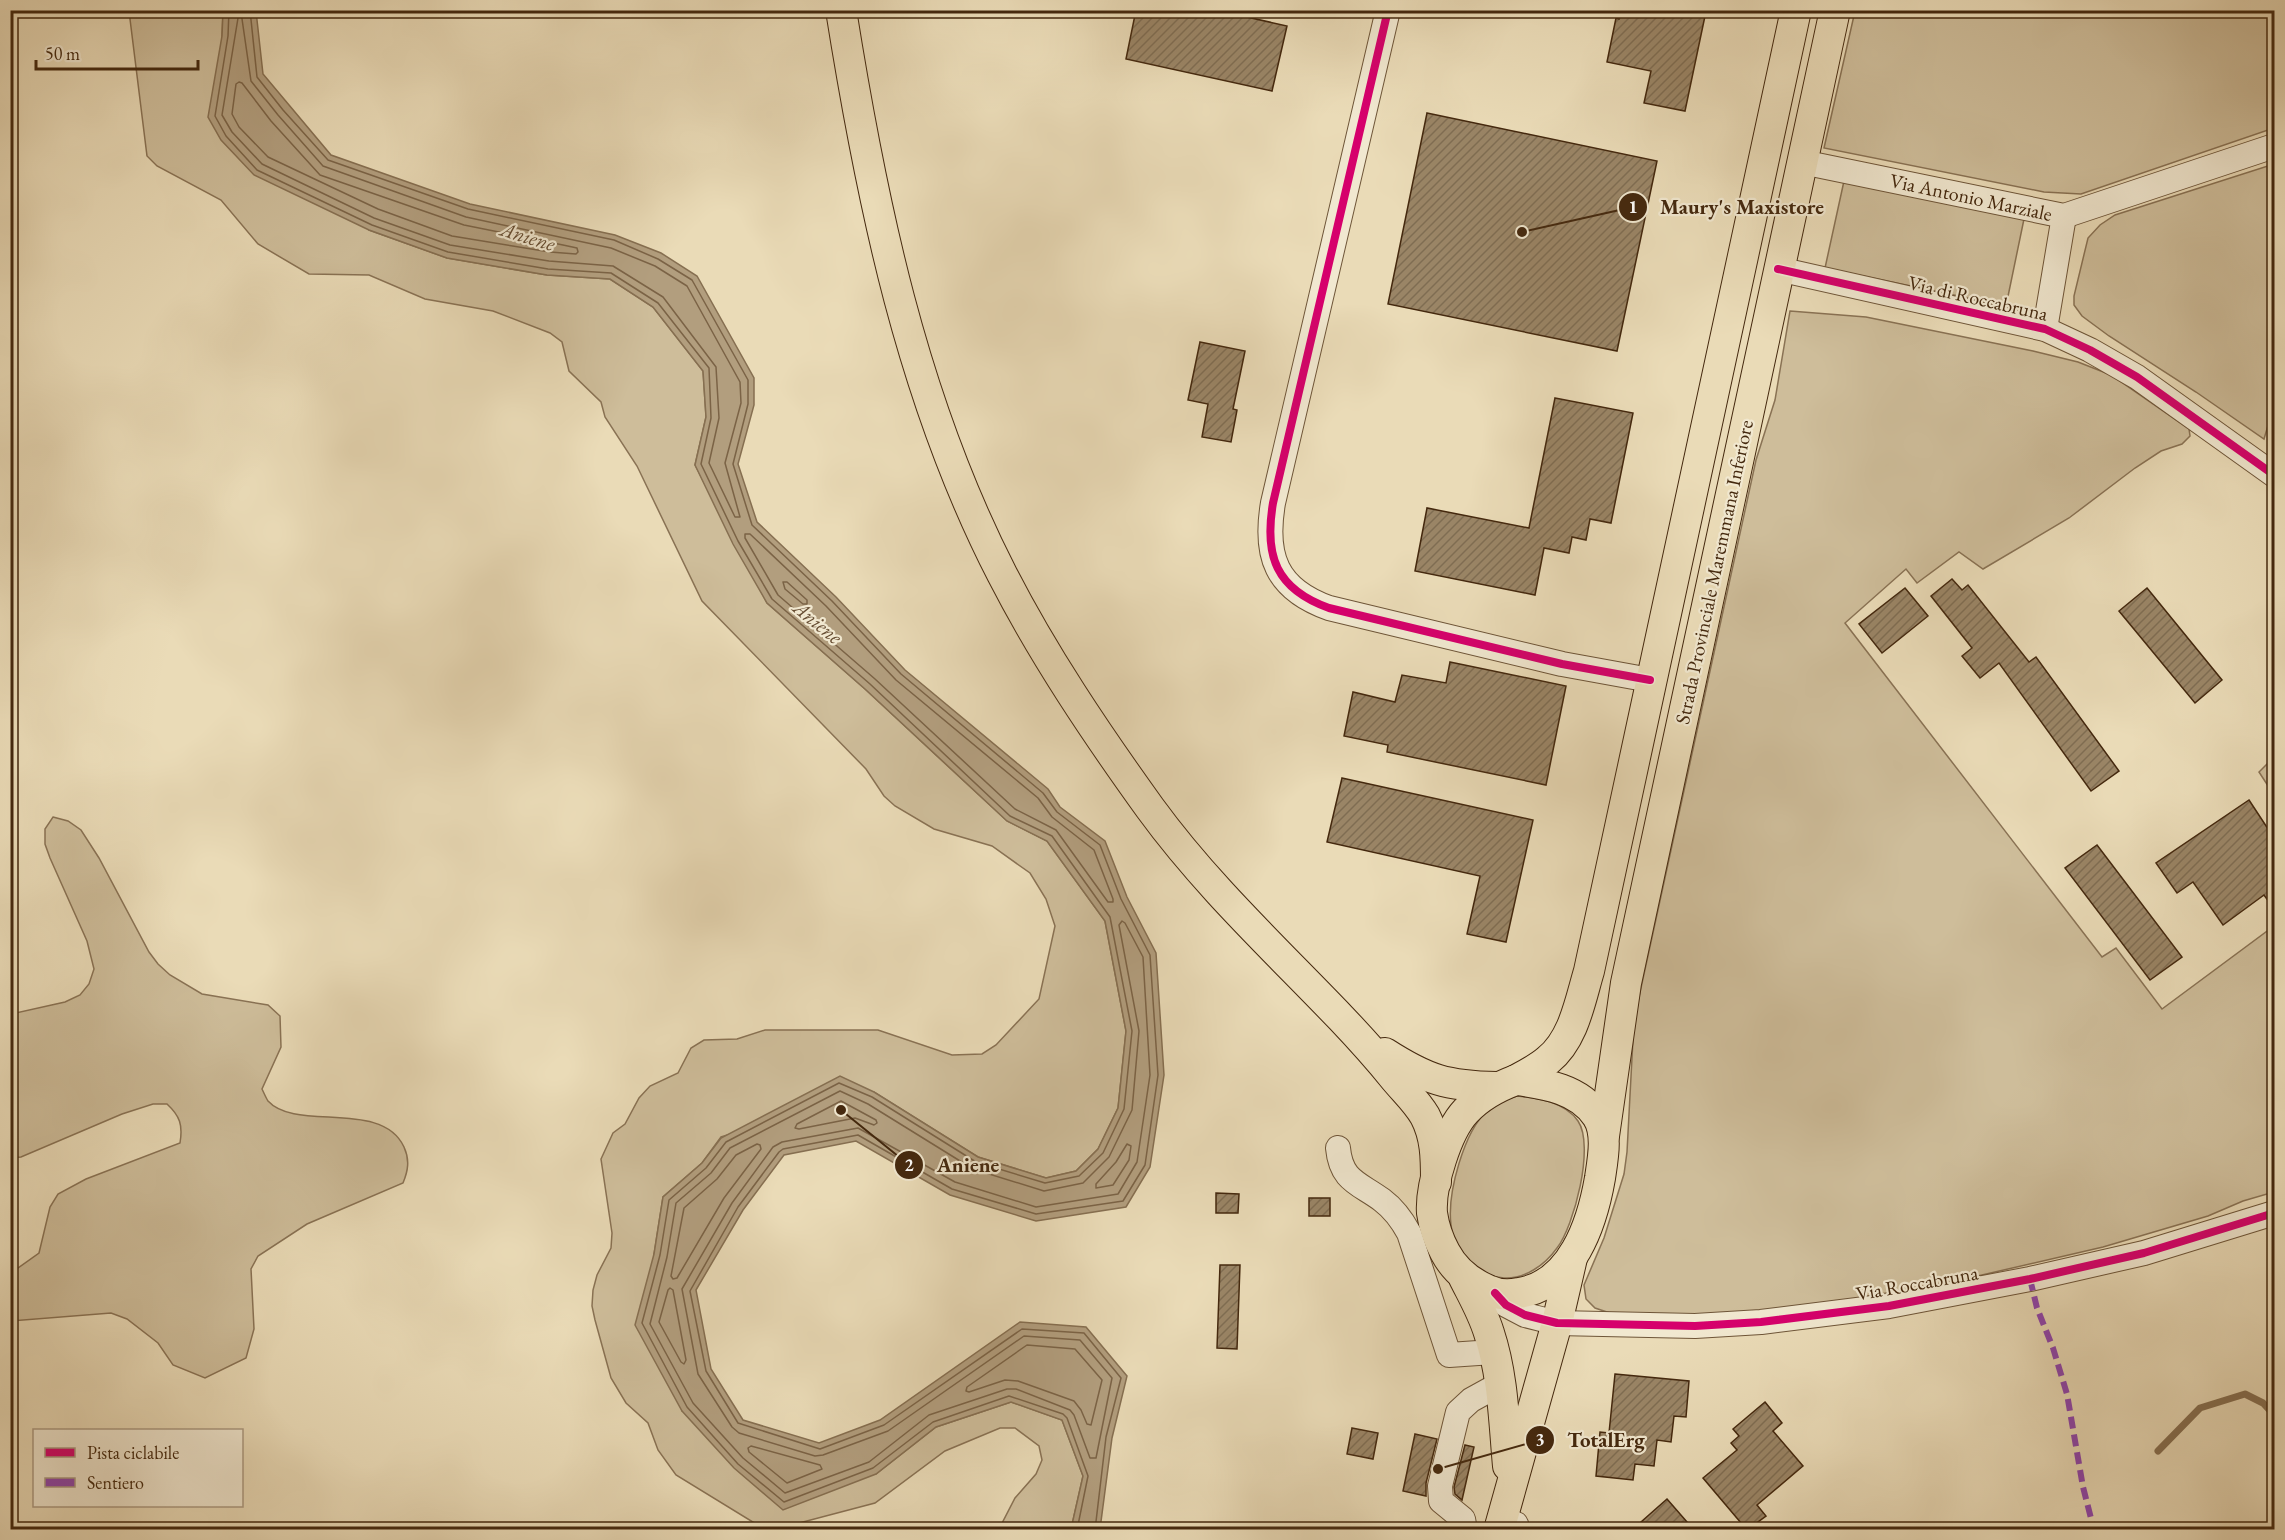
<svg xmlns="http://www.w3.org/2000/svg" width="2285" height="1540" viewBox="0 0 2285 1540" font-family="'EB Garamond',serif">
  <style>
    .grass { fill: #cebd9a; stroke: #897254; stroke-width: 1.5 }
    .water { fill: #b29e7e; stroke: #866f51; stroke-width: 1.5 }
    .lines { fill: none; stroke-linecap: round; stroke-linejoin: round }
    .shore { stroke: #7b6346; stroke-width: 1.5 }
    .stream { stroke: #866f51; stroke-width: 7 }
    .building { fill: url(#building-hatch); stroke: #44280e; stroke-width: 1.5 }
    .minor-casing { stroke: #6e5538; stroke-width: 26 }
    .major-casing { stroke: #44280e; stroke-width: 32 }
    .minor { stroke: #f1e8d0; stroke-width: 24 }
    .major { stroke: #eadbb7; stroke-width: 30 }
    .quiet { stroke: #8e44ad; stroke-width: 6; stroke-dasharray: 12 6; stroke-linecap: butt }
    .cycleway-casing { stroke: #f1e8d0; stroke-width: 11 }
    .cycleway { stroke: #d6006c; stroke-width: 8 }
    .labels { text-anchor: middle; dominant-baseline: central; stroke-width: 4.5; stroke-linejoin: round; paint-order: stroke }
    .street-label { font-size: 20px; fill: #44280e; stroke: #f1e8d0 }
    .water-label { font-size: 21px; font-style: italic; fill: #654b30; stroke: #f1e8d0 }
    .leader { fill: none; stroke: #44280e; stroke-width: 2 }
    .callout-dot { fill: #44280e; stroke: #f1e8d0; stroke-width: 2 }
    .mark-label { font-size: 18px; text-anchor: middle; font-weight: bold; fill: #fff }
    .callout-label { font-size: 21px; text-anchor: middle; font-weight: bold; fill: #44280e; stroke: #f1e8d0; stroke-width: 4.5; stroke-linejoin: round; paint-order: stroke }
  </style>
  <defs>
    <pattern id="building-hatch" width="6" height="6" patternUnits="userSpaceOnUse" patternTransform="scale(1.5)"><rect width="6" height="6" fill="#9a8566"/><path d="M-1 1l2-2M0 6l6-6M5 7l2-2" fill="none" stroke="#7f6d52"/></pattern>
  </defs>
  <rect width="100%" height="100%" fill="#eadbb7"/>
  <filter id="stains"><feTurbulence type="fractalNoise" baseFrequency=".00333" numOctaves="4"/><feColorMatrix values="0 0 0 0 .2 0 0 0 0 .09 0 0 0 0 .02 0 0 0 .5 -.17"/></filter>
  <radialGradient id="worn" r=".72"><stop offset=".6" stop-color="#630" stop-opacity="0"/><stop offset="1" stop-color="#630" stop-opacity=".3"/></radialGradient>
  <g class="grass">
    <path d="M129,11H223L222,36L369,230L447,258L547,275L610,279L653,307L703,371L706,417L695,465L767,603L865,689L1007,821L1047,841L1105,921L1126,1031L1118,1108L1098,1149L1076,1171L1046,1178L978,1157L874,1092L721,1137L702,1163L663,1197L654,1254L682,1411L876,1474L936,1427L1011,1402L1062,1420L1083,1476L1071,1529H999L1015,1498L1036,1474L1042,1460L1039,1446L1015,1428H1000L945,1451L875,1503L784,1527L756,1524L676,1475L658,1450L648,1423L626,1403L611,1378L595,1320L592,1306L593,1290L597,1275L611,1248L612,1233L601,1159L613,1133L625,1124L639,1098L650,1086L678,1073L691,1048L704,1040L737,1039L765,1030H878L952,1055L982,1054L996,1045L1039,999L1055,926L1046,899L1030,873L992,846L934,829L895,806L884,796L866,769L702,601L637,466L605,417L601,402L569,371L562,342L550,333L493,311L425,299L369,275L309,274L258,244L221,200L157,166L147,156Z"/>
    <path d="M1855,11H2274V128L2081,194L2044,192L1824,148Z"/>
    <path d="M2274,164V405L2264,439L2196,392L2109,336L2082,316L2074,305V296L2088,238L2100,225L2115,215Z"/>
    <path d="M1844,181L2024,219L2006,306L1825,268Z"/>
    <path d="M1790,311L1866,317L2033,351L2078,362L2111,375L2189,429L2190,436L2182,444L2161,451L2135,468L2069,518L1983,569L1959,552L1917,583L1906,569L1845,623L2102,957L2116,948L2162,1009L2274,926V1192L2243,1201L2208,1216L2103,1247L1969,1278L1859,1298L1718,1317L1610,1313L1595,1308L1586,1299L1584,1285L1604,1238L1624,1174L1627,1152L1634,1020L1756,460L1775,400Z"/>
    <path d="M2274,757V795L2259,772Z"/>
    <path d="M53,817L68,821L81,830L99,858L149,952L158,964L170,975L202,994L268,1005L280,1016L281,1047L262,1089C264,1093 266,1098 268,1101C296,1132 382,1099 404,1147C410,1160 408,1171 403,1183L307,1224L258,1256L251,1269L254,1329L246,1358L205,1378L173,1365L158,1343L127,1319L111,1313L11,1321V1273L39,1253L50,1207L58,1194L86,1179L180,1143C183,1125 180,1116 167,1104H153L122,1114L21,1157L11,1158V1014L65,1002L80,995L89,984L94,969L87,941L50,858L45,844V829Z"/>
    <path d="M1517,1096C1538,1098 1565,1102 1578,1121C1595,1146 1574,1226 1557,1248C1545,1265 1525,1279 1504,1278C1492,1277 1475,1271 1467,1261C1458,1250 1452,1239 1451,1225C1447,1193 1464,1131 1488,1110C1497,1103 1506,1099 1517,1096Z"/>
  </g>
  <path class="water" d="M223,11H256L263,74L331,155L470,204L615,235L661,253L697,276L754,378V405L738,464L757,522L836,597L905,670L1048,789L1060,807L1105,841L1127,897L1156,953L1164,1075L1150,1167L1126,1207L1036,1221L950,1195L856,1141L784,1155L743,1210L696,1290L711,1369L743,1420L819,1443L880,1420L1020,1322L1086,1327L1127,1376L1112,1438L1100,1529H1071L1083,1476L1062,1420L1011,1402L936,1427L876,1474L783,1510L734,1468L682,1411L635,1325L654,1254L663,1197L702,1163L721,1138L840,1076L874,1092L978,1157L1046,1178L1076,1171L1098,1149L1118,1108L1126,1031L1105,921L1047,841L1007,821L865,689L767,603L733,544L695,465L706,417L703,371L653,307L610,279L547,275L447,258L369,230L254,175L221,140L208,117L222,36Z"/>
  <g class="lines">
    <g class="shore">
      <path d="M229,10L228,36L215,116L226,136L257,170L372,225L448,252L548,269L611,273L658,303L709,368L711,418L701,464L738,541L772,599L870,684L1010,816L1052,836L1110,917L1132,1031L1124,1109L1103,1153L1079,1176L1045,1183L976,1162L872,1097L839,1083L726,1142L706,1168L669,1200L660,1255L642,1323L687,1407L738,1464L784,1502L873,1468L933,1422L1009,1396L1063,1414L1067,1418L1088,1476L1077,1530"/>
      <path d="M237,10L239,12L222,115L232,132L262,164L374,218L450,245L549,261L613,266L663,297L716,367L719,418L709,463L735,517H740L725,463L741,403L740,382L687,286L655,266L611,248L466,217L323,166L278,115L251,81L241,12L242,10"/>
      <path d="M250,10L257,77L283,110L328,160L468,209L614,240L658,259L692,280L748,380V404L733,464L752,525L832,601L901,674L1043,793L1057,812L1100,845L1121,899L1150,955L1158,1075L1145,1165L1123,1201L1036,1214L952,1189L858,1135L783,1149L779,1152L738,1207L690,1291L706,1371L738,1423L820,1449L884,1425L1022,1329L1084,1333L1121,1378L1106,1437L1095,1530"/>
      <path d="M239,82L242,83L271,121L320,175L464,225L563,245L577,248L578,252L576,254L550,252L452,236L378,209L268,157L239,127L232,114L236,84Z"/>
      <path d="M745,534H750L826,606L896,680L1038,798L1052,817L1094,850L1113,899V902H1108L1056,830L1015,809L875,679L778,595L745,538Z"/>
      <path d="M783,582H787L807,600V604H803L785,589Z"/>
      <path d="M1122,921L1125,923L1143,957L1150,1075L1137,1162L1118,1194L1036,1207L955,1182L858,1128L782,1142L773,1147L732,1203L682,1289L698,1374L732,1427L739,1433L815,1456L823,1455L888,1431L1024,1336L1080,1340L1112,1378L1096,1458H1090L1074,1415L1070,1410L1016,1389H1007L929,1415L869,1462L785,1493L743,1458L693,1403L650,1324L667,1257L676,1203L711,1173L730,1148L840,1091L868,1104L973,1169L1044,1191L1083,1183L1109,1157L1132,1110L1139,1031L1119,925Z"/>
      <path d="M841,1101L876,1120L877,1123L874,1125L855,1118L799,1129L795,1128L797,1124Z"/>
      <path d="M757,1144L760,1145L761,1149L724,1198L677,1278L673,1279L671,1276L684,1208L717,1179L736,1155Z"/>
      <path d="M1127,1144L1131,1146L1129,1160L1113,1185L1096,1188V1184L1116,1162Z"/>
      <path d="M670,1288L673,1290L686,1360L684,1364L681,1362L659,1322L668,1290Z"/>
      <path d="M1027,1345L1075,1349L1102,1380L1091,1425L1087,1424L1081,1410L1074,1401L1018,1381L1005,1380L969,1392L966,1391L967,1387Z"/>
      <path d="M751,1446L820,1465L822,1469L787,1483L749,1452L748,1448Z"/>
    </g>
    <path class="stream" d="M2158,1451L2200,1408L2245,1394L2263,1403L2274,1415"/>
  </g>
  <g class="building">
    <path d="M1136,10H1216L1287,26L1272,91L1126,59Z"/>
    <path d="M1621,10H1680L1705,16L1685,111L1644,103L1651,71L1607,62L1616,18L1619,19Z"/>
    <path d="M1427,113L1657,161L1617,351L1388,304Z"/>
    <path d="M1200,342L1245,351L1233,409L1237,410L1231,442L1202,437L1208,404L1188,400Z"/>
    <path d="M1555,398L1633,413L1611,523L1590,519L1586,540L1572,537L1569,553L1544,548L1535,595L1415,571L1427,508L1529,528Z"/>
    <path d="M1952,579L1962,590L1968,585L2029,662L2036,657L2119,771L2091,791L1999,663L1980,678L1962,656L1972,648L1931,596Z"/>
    <path d="M1905,588L1928,616L1882,653L1859,624Z"/>
    <path d="M2147,588L2222,680L2195,703L2119,611Z"/>
    <path d="M1450,662L1566,686L1546,785L1387,752L1388,745L1344,736L1353,692L1395,702L1402,675L1446,683Z"/>
    <path d="M1342,778L1533,820L1506,942L1467,934L1480,876L1327,842Z"/>
    <path d="M2249,800L2274,838V909L2264,895L2223,925L2193,882L2177,893L2156,863Z"/>
    <path d="M2097,845L2182,957L2150,980L2065,868Z"/>
    <path d="M1216,1193L1239,1194L1238,1213H1216Z"/>
    <rect x="1309" y="1198" width="21" height="18"/>
    <path d="M1220,1265H1240L1237,1349L1217,1348Z"/>
    <path d="M1615,1374L1689,1381L1686,1417L1674,1416L1671,1442L1657,1440L1654,1466L1635,1464L1633,1480L1596,1476L1600,1432L1609,1433Z"/>
    <path d="M1765,1402L1782,1423L1773,1431L1803,1466L1757,1505L1766,1516L1747,1530L1703,1478L1737,1450L1731,1443L1739,1436L1733,1429Z"/>
    <path d="M1352,1428L1378,1433L1373,1459L1347,1454Z"/>
    <path d="M1415,1434L1437,1439L1426,1483V1496L1403,1491Z"/>
    <path d="M1465,1445L1474,1447L1462,1500L1455,1494L1454,1487Z"/>
    <path d="M1667,1499L1694,1530H1632L1650,1514Z"/>
  </g>
  <g class="lines">
    <defs>
      <g id="minor">
        <path d="M1388,10L1273,503C1264,556 1276,589 1329,608L1562,664L1650,680"/>
        <path d="M1802,162L2064,216L2274,146"/>
        <path d="M1778,269L2045,329L2090,350L2137,377L2274,475"/>
        <path d="M2045,329L2064,216"/>
        <path d="M1338,1148C1341,1181 1359,1183 1382,1200C1394,1209 1402,1220 1409,1233L1449,1355L1493,1352"/>
        <path d="M1495,1293L1506,1305L1525,1315L1557,1323L1695,1326L1761,1322L1889,1306L2030,1279L2144,1253L2274,1213"/>
        <path d="M1501,1519L1516,1524L1518,1530"/>
        <path d="M1465,1530L1463,1519L1441,1501L1440,1486L1458,1412L1471,1400L1500,1384"/>
      </g>
      <g id="major">
        <path d="M841,10C872,204 912,399 1002,574C1044,656 1096,733 1150,808C1206,885 1276,950 1341,1018C1360,1038 1378,1058 1395,1079C1405,1091 1417,1102 1425,1116C1436,1137 1436,1158 1436,1182"/>
        <path d="M1385,1053C1427,1080 1447,1086 1497,1087"/>
        <path d="M1516,1080C1527,1074 1539,1068 1548,1060C1574,1039 1580,1001 1589,971L1796,10"/>
        <path d="M1516,1080C1546,1084 1579,1089 1597,1116C1608,1133 1603,1158 1600,1178C1592,1224 1572,1285 1519,1293C1509,1295 1498,1295 1488,1290C1469,1282 1455,1271 1445,1252C1438,1239 1434,1227 1432,1213C1430,1186 1447,1131 1466,1111C1480,1096 1497,1087 1516,1080Z"/>
        <path d="M1604,1136L1626,983L1835,10"/>
        <path d="M1464,1278C1473,1296 1483,1313 1489,1333C1503,1375 1504,1422 1508,1466"/>
        <path d="M1499,1530L1557,1323L1572,1258"/>
      </g>
    </defs>
    <use href="#minor" class="minor-casing"/>
    <use href="#major" class="major-casing"/>
    <use href="#minor" class="minor"/>
    <use href="#major" class="major"/>
    <path class="quiet" d="M2030,1279L2037,1308L2053,1348L2067,1394L2083,1487L2094,1530"/>
    <defs>
      <g id="cycleway">
        <path d="M1388,10L1273,503C1264,556 1276,589 1329,608L1562,664L1650,680"/>
        <path d="M1778,269L2045,329L2090,350L2137,377L2274,475"/>
        <path d="M1495,1293L1506,1305L1525,1315L1557,1323L1695,1326L1761,1322L1889,1306L2030,1279L2144,1253L2274,1213"/>
      </g>
    </defs>
    <use href="#cycleway" class="cycleway-casing"/>
    <use href="#cycleway" class="cycleway"/>
  </g>
  <g class="labels">
    <g class="street-label">
      <text transform="translate(1971 197) rotate(12)">Via Antonio Marziale</text>
      <text transform="translate(1978 298) rotate(13)">Via di Roccabruna</text>
      <text transform="translate(1714 572) rotate(-78)">Strada Provinciale Maremmana Inferiore</text>
      <text transform="translate(1917 1283) rotate(-10)">Via Roccabruna</text>
    </g>
    <g class="water-label">
      <text transform="translate(528 236) rotate(17)">Aniene</text>
      <text transform="translate(818 622) rotate(39)">Aniene</text>
    </g>
  </g>
  <path class="leader" d="M1522 232L1633 207M841 1110L909 1165M1438 1469L1540 1440"/>
  <g class="callout-dot">
    <circle cx="1522" cy="232" r="6"/>
    <circle cx="841" cy="1110" r="6"/>
    <circle cx="1438" cy="1469" r="6"/>
    <circle cx="1633" cy="207" r="15"/>
    <circle cx="909" cy="1165" r="15"/>
    <circle cx="1540" cy="1440" r="15"/>
  </g>
  <g class="mark-label">
    <text x="1633" y="213">1</text>
    <text x="909" y="1171">2</text>
    <text x="1540" y="1446">3</text>
  </g>
  <g class="callout-label">
    <text x="1742" y="214">Maury's Maxistore</text>
    <text x="968" y="1172">Aniene</text>
    <text x="1606" y="1447">TotalErg</text>
  </g>
  <rect width="2285" height="1540" fill="none" stroke="#eadbb7" stroke-width="36"/>
  <rect x="12" y="12" width="2261" height="1516" fill="none" stroke="#44280e" stroke-width="3"/>
  <rect x="18" y="18" width="2249" height="1504" fill="none" stroke="#44280e" stroke-width="1.5"/>
  <rect x="33" y="1429" width="210" height="78" fill="#f1e8d0" stroke="#ac9b82" stroke-width="1.5"/>
  <rect x="45" y="1448" width="30" height="9" fill="#d6006c" stroke="#ac9b82" stroke-width="1.5"/>
  <text x="87" y="1459" font-size="18" fill="#44280e">Pista ciclabile</text>
  <rect x="45" y="1478" width="30" height="9" fill="#8e44ad" stroke="#ac9b82" stroke-width="1.5"/>
  <text x="87" y="1489" font-size="18" fill="#44280e">Sentiero</text>
  <path d="M36 60v9h162v-9" fill="none" stroke="#44280e" stroke-width="3"/>
  <text x="45" y="60" font-size="18" fill="#44280e" stroke="#f1e8d0" stroke-width="4.5" paint-order="stroke">50 m</text>
  <rect width="100%" height="100%" filter="url(#stains)"/>
  <rect width="100%" height="100%" fill="url(#worn)"/>
</svg>
